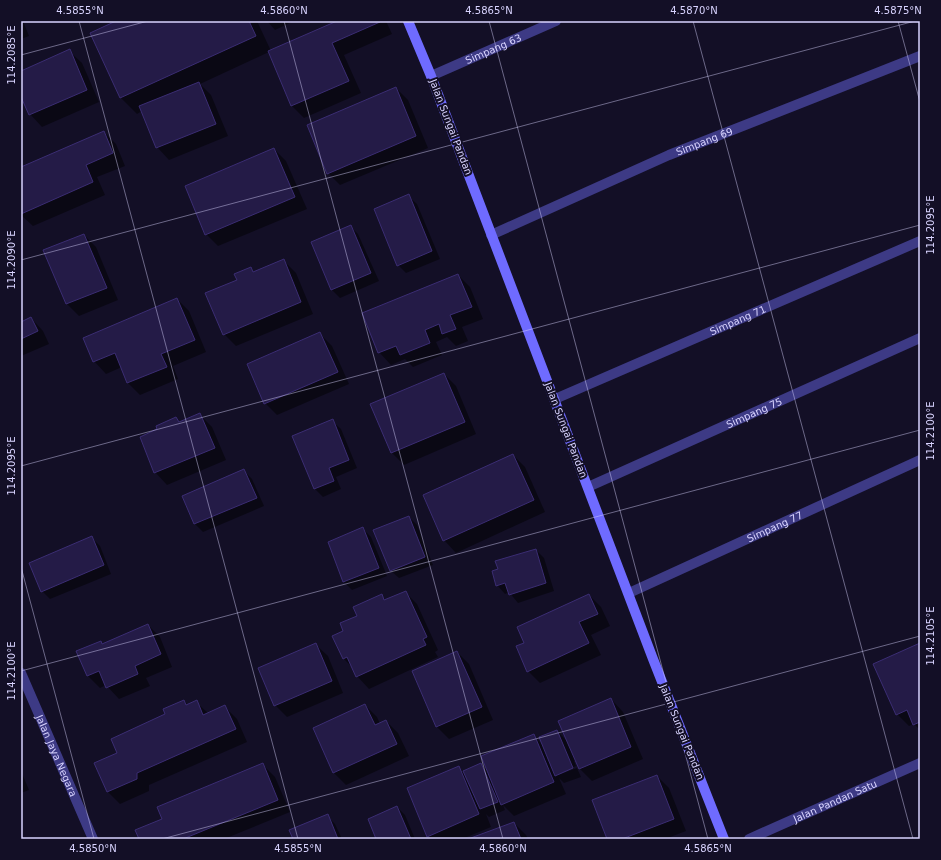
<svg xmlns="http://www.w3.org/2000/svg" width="941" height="860" viewBox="0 0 941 860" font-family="'DejaVu Sans',sans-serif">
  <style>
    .shadow { fill: #0007 }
    .building { fill: #241b47; stroke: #3b2d73 }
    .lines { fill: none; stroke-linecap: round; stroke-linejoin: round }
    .street { stroke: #3d3a85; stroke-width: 10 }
    .secondary { stroke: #6f6bff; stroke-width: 10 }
    .ticks { fill: none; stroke: #d9d4ff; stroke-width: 1; stroke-opacity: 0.45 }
    .labels { text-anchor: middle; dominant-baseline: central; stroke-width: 4; stroke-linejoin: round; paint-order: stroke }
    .street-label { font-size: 10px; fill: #d9d4ff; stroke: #130f26 }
    .neatline { fill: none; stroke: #d9d4ff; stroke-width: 1.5 }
    .ticks-label { font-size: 10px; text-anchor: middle; fill: #d9d4ff }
  </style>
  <rect width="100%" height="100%" fill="#130f26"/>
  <g class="shadow">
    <path d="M21,21H23L29,36L21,39Z"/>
    <path d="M119,21H257L271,51L339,21H386L392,34L344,55L361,93L304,118L292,106L269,52L200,84L211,95L228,136L169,160L157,147L142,111L137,114L121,98L91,34Z"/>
    <path d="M267,21H294L275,30Z"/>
    <path d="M69,51L82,63L99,102L42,127L30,114L21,95V72Z"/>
    <path d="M396,88L408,100L428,148L340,185L328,173Z"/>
    <path d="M104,132L116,144L125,166L97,177L105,195L33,226L21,215V168Z"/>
    <path d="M274,149L286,161L307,209L218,246L206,234Z"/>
    <path d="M408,196L417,204L440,259L406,273L398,265Z"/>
    <path d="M350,226L358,234L379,281L340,298L332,290L312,243Z"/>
    <path d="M84,235L96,247L118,300L79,316L67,304L45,251Z"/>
    <path d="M283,260L296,273L313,314L236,346L224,334L238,281L250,268L254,272Z"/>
    <path d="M458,275L470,287L483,319L462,327L468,341L456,346L447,337L436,342L442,355L413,367L405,359L391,365L379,352Z"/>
    <path d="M177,299L189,311L206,352L173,366L178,379L140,395L128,383L122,367L106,374L94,361Z"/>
    <path d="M31,318L43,331L49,344L21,356V323Z"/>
    <path d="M320,334L332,346L349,384L277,415L265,403Z"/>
    <path d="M444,374L456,386L476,434L404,465L392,453Z"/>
    <path d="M200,415L212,427L226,460L167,485L155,472L158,430L176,418L180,422Z"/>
    <path d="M332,421L341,429L357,468L336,477L341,489L323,497L314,488Z"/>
    <path d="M513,455L525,467L545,512L456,553L444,540Z"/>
    <path d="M244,471L252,479L264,506L203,532L195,524L183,496Z"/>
    <path d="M409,517L417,525L433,565L399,578L390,570Z"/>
    <path d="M363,529L371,537L387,576L352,590L344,582L329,542Z"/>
    <path d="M92,538L100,546L111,574L50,599L42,591Z"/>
    <path d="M536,550L544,558L554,591L518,603L509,592L505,594L497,585Z"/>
    <path d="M405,592L417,604L438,650L435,652L438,657L369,689L357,676L353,668L344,659V631L358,616L381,596L386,600Z"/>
    <path d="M589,595L601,607L610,626L591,635L601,655L540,683L528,671L526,643Z"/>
    <path d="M148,625L160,637L172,667L146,678L150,686L119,699L106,685L100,688L88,676L78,652L101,642L103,644Z"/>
    <path d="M315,644L328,656L343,693L287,717L275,705Z"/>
    <path d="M920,644V730L914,724L909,726L897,714Z"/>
    <path d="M457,652L469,664L493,720L449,739L437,727L413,672Z"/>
    <path d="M611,699L623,712L643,759L592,781L580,769L576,760L574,761L576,766L558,773V775L577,768L581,777L564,783L559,778L566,794L514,816L503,805L505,810L489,817L486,814L491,827L462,839H431L428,836L459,767L463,772L481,764L489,772L533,735L543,745L557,731L568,742Z"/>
    <path d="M184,701L188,705L196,702L209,714L225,707L237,719L247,742L149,785V791L120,804L108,792L96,763L118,753Z"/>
    <path d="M365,705L377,717L380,724L386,721L398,733L409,756L346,785L334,773L314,729Z"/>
    <path d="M263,765L275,777L290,812L224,839H140Z"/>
    <path d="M21,771L29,790L21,793Z"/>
    <path d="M657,776L669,788L686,831L665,839H608Z"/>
    <path d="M397,807L405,815L415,839H378Z"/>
    <path d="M327,816L335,824L342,839H294Z"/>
    <path d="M514,823L526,835L528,839H471Z"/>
  </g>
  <g class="building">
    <path d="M116,21H249L256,36L120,98L90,33Z"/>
    <path d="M337,21L380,22L332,43L349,81L291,106L268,51Z"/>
    <path d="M70,49L87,90L29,115L21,97V71Z"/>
    <path d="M199,82L216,124L156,148L139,106Z"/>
    <path d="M396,87L416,136L327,174L307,125Z"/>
    <path d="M104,131L113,153L86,165L93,182L21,214V167Z"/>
    <path d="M274,148L295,197L205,235L185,186Z"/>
    <path d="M409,194L432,251L397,266L374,209Z"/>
    <path d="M351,225L371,273L331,290L311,242Z"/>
    <path d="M84,234L107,288L66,304L43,250Z"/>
    <path d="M284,259L301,302L223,335L205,293L237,280L234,274L251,267L253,272Z"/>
    <path d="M458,274L472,307L450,315L456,329L442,334L439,324L425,330L430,343L400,355L396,346L378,353L362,313Z"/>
    <path d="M177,298L195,340L161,354L167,367L127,383L115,353L93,362L83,338Z"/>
    <path d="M31,317L38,331L21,339V322Z"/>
    <path d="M320,332L338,372L264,404L247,364Z"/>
    <path d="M444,373L465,422L391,453L370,404Z"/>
    <path d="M200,413L215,448L154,473L140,437L157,429L156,426L176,417L179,422Z"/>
    <path d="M333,419L349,460L329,468L334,481L314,489L292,436Z"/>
    <path d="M513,454L534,500L443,541L423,495Z"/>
    <path d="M244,469L257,498L194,524L182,496Z"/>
    <path d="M409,516L425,557L390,571L373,530Z"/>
    <path d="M363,527L379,568L343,582L328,542Z"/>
    <path d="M92,536L104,565L41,592L29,563Z"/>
    <path d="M536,549L546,583L509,595L505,583L496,586L492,571L498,569L495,561Z"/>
    <path d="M406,591L427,637L423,639L426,645L356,677L347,657L343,659L332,636L343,631L340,623L357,616L353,607L382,594L384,600Z"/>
    <path d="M589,594L598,614L579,622L589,643L527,672L516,646L524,643L517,627Z"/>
    <path d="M148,624L161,654L135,666L138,674L106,688L99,671L87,676L76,651L101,641L102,644Z"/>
    <path d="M316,643L332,681L274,706L258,668Z"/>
    <path d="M920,643V722L913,725L907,710L896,715L873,664Z"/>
    <path d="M457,651L482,707L436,727L412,671Z"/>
    <path d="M611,698L631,747L579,769L558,721Z"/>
    <path d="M184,700L186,705L197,700L203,715L225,705L236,729L137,773V779L107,792L94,763L117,753L111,739L165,714L163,709Z"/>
    <path d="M365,704L375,725L386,720L397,744L333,773L313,728Z"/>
    <path d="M557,730L573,768L555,776L539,737Z"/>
    <path d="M534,734L554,782L501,805L481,756Z"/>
    <path d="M263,763L278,800L183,839H139L135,830L162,819L157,807Z"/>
    <path d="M481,763L498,802L480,809L463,771Z"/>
    <path d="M459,766L479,814L427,837L407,788Z"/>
    <path d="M657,775L674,819L622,839H607L592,800Z"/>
    <path d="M397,806L411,839H376L368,819Z"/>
    <path d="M328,814L338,839H293L289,830Z"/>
    <path d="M514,822L521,839H468Z"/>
  </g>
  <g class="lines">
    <g class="street">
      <path id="s1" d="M431,76L556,21"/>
      <path id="s2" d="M491,235L669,155L920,56"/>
      <path id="s3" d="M555,399L920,241"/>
      <path id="s4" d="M588,487L920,338"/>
      <path id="s5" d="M629,593L920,460"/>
      <path id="s6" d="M21,673L93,839"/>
      <path id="s7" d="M749,839L920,763"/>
    </g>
    <path class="secondary" d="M408,21L431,76L653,659L724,839"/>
  </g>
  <path class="ticks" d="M79,21L298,839M284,21L503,839M489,21L708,839M693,21L913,839M898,21L920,102M21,55L148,21M21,260L915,21M21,466L920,225M21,567L94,839M21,671L920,430M162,839L920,636"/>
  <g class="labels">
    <g class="street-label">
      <text stroke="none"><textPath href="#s1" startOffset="68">Simpang 63</textPath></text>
      <text transform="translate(451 127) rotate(69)">Jalan Sungai Pandan</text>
      <text stroke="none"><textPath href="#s2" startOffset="233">Simpang 69</textPath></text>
      <text stroke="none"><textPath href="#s3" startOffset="199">Simpang 71</textPath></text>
      <text stroke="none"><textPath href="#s4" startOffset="182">Simpang 75</textPath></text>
      <text transform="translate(566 430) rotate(69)">Jalan Sungai Pandan</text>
      <text stroke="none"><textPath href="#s5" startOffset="160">Simpang 77</textPath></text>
      <text transform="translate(682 732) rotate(68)">Jalan Sungai Pandan</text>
      <text stroke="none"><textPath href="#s6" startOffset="90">Jalan Jaya Negara</textPath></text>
      <text stroke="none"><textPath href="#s7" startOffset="94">Jalan Pandan Satu</textPath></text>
    </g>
  </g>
  <rect width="941" height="860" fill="none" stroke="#130f26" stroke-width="44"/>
  <rect x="22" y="22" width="897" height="816" class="neatline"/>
  <g class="ticks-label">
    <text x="80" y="14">4.5855°N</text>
    <text x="284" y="14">4.5860°N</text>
    <text x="489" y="14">4.5865°N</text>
    <text x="694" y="14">4.5870°N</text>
    <text x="898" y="14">4.5875°N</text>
    <text transform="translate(11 55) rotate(-90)" y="4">114.2085°E</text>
    <text transform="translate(930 225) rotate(-90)" y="4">114.2095°E</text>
    <text transform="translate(11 260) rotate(-90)" y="4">114.2090°E</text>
    <text transform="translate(930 431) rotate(-90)" y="4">114.2100°E</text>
    <text transform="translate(11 466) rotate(-90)" y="4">114.2095°E</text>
    <text transform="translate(930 636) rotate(-90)" y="4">114.2105°E</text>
    <text transform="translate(11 671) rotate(-90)" y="4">114.2100°E</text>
    <text x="93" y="852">4.5850°N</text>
    <text x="298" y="852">4.5855°N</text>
    <text x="503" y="852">4.5860°N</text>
    <text x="708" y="852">4.5865°N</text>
  </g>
</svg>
